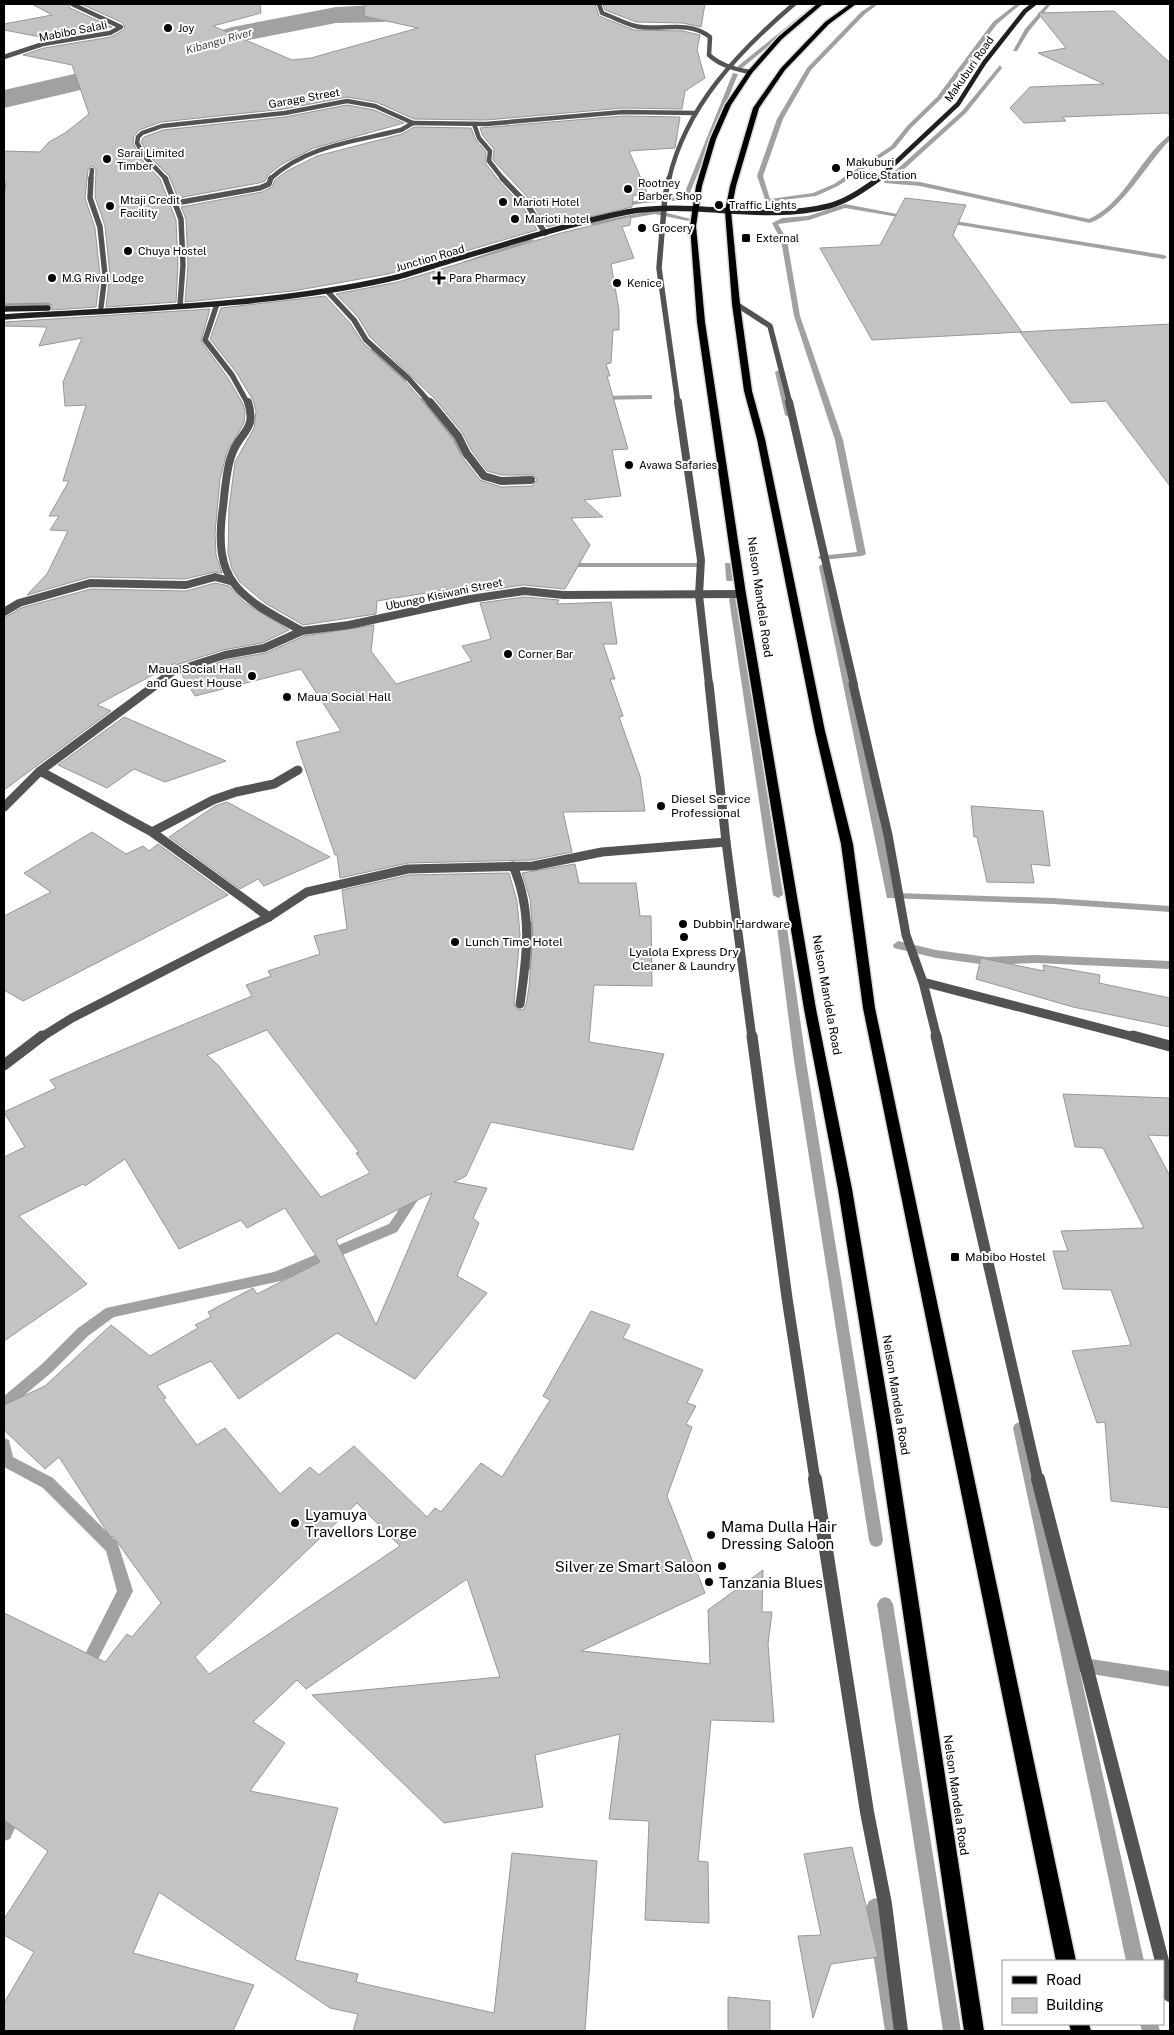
<svg xmlns="http://www.w3.org/2000/svg" width="1174" height="2035" viewBox="0 0 1174 2035" font-family="'Public Sans',sans-serif">
  <style>
    .lines { fill: none; stroke-linecap: round; stroke-linejoin: round }
    .stream { fill: #a1a1a1; fill-rule: evenodd }
    .river { fill: #a1a1a1; fill-rule: evenodd }
    .building { fill: #c3c3c3; stroke: #979797; fill-rule: evenodd }
    .primary-casing { stroke: #dbdbdb; stroke-width: 3 }
    .street-far5 { stroke: #535353; stroke-width: 4.5 }
    .street-far4 { stroke: #535353; stroke-width: 5.5 }
    .street-far3 { stroke: #535353; stroke-width: 8 }
    .street-far2 { stroke: #535353; stroke-width: 9 }
    .street-far1 { stroke: #535353; stroke-width: 11 }
    .street { stroke: #535353; stroke-width: 14 }
    .secondary-far1 { stroke: #202020; stroke-width: 4.5 }
    .secondary { stroke: #202020; stroke-width: 5.5 }
    .primary { fill: #000; fill-rule: evenodd }
    .poi-dot { fill: #000; stroke: #fff; stroke-width: 2 }
    .labels { text-anchor: middle; dominant-baseline: central; stroke-width: 4; stroke-linejoin: round; paint-order: stroke }
    .far-poi-label { font-size: 11px; fill: #000; stroke: #fff; text-anchor: start }
    .far-street-label { font-size: 11px; fill: #000; stroke: #fff }
    .far-water-label { font-size: 11px; font-style: italic; fill: #424242; stroke: #fff }
    .street-label { font-size: 12px; fill: #000; stroke: #fff }
    .poi-label { font-size: 12px; fill: #000; stroke: #fff; text-anchor: start }
    .near-poi-label { font-size: 15px; fill: #000; stroke: #fff; text-anchor: start }
  </style>
  <rect width="100%" height="100%" fill="#fff"/>
  <g class="lines">
    <g class="stream">
      <path d="M815,4H820L742,68H738V66Z"/>
      <path d="M873,4H878L865,14L811,70L783,119L763,176L770,199L813,193L834,184L891,146L907,126L937,97L993,22L1016,4H1021L997,24L941,99L911,128L895,148L838,186L816,196L766,202L757,176L777,119L807,68L861,12Z"/>
      <path d="M1047,4H1051L1029,31L1017,51H1013L1025,29Z"/>
      <path d="M1000,65L1002,68L966,113L892,180L920,182L1089,219C1116,207 1131,178 1149,156C1154,149 1161,142 1168,136L1170,135V140C1146,164 1121,212 1090,223L920,186L884,183L885,180L962,111Z"/>
      <path d="M733,73L738,74L687,200L644,203L615,208V206L644,199L683,197Z"/>
      <path d="M845,204L913,217L910,219L845,208L809,220L778,224L787,240L800,316L843,440L866,554L862,556L822,560L818,558L819,556L857,552L835,440L794,316L781,240L772,223L782,218L808,216Z"/>
      <path d="M655,210L691,219L688,221L655,214L592,225L589,223Z"/>
      <path d="M943,219L1164,255L1167,257L1164,259L941,222L940,221Z"/>
      <path d="M530,239L535,240L467,263L462,262Z"/>
      <path d="M67,302V304L65,305L4,307V303Z"/>
      <path d="M371,348H375L406,379V383H400L371,350Z"/>
      <path d="M779,370L783,372L793,415L789,417L785,415L775,372Z"/>
      <path d="M652,395V399H649L599,400L595,398L599,396Z"/>
      <path d="M418,398H424L471,455V459H465L418,402Z"/>
      <path d="M561,559L578,563H699L703,565L699,567H577L561,563Z"/>
      <path d="M725,563H731L732,565L733,581H727L726,579Z"/>
      <path d="M820,565H823L827,567L896,893L1053,898L1170,906V912L1053,904L887,898L819,567Z"/>
      <path d="M733,596L737,599L783,895L778,898L773,895L729,599Z"/>
      <path d="M534,919L539,923L533,967L528,971L523,967L529,923Z"/>
      <path d="M782,923L787,927L806,1061L883,1540L881,1545L876,1547L871,1545L869,1540L794,1061L777,927Z"/>
      <path d="M898,941L936,950L987,957L1036,955L1170,961V969L1036,963L987,965L936,958L894,948L893,945Z"/>
      <path d="M417,1187L421,1189L423,1192L397,1232L281,1281L114,1317L88,1336L52,1372L9,1408L4,1410V1396L42,1364L78,1328L106,1308L274,1272L389,1224L413,1189Z"/>
      <path d="M1020,1422L1025,1424L1027,1428L1077,1657L1170,1671V1687L1080,1672L1144,1961H1126L1013,1428L1015,1424Z"/>
      <path d="M4,1438L9,1440L13,1457L53,1478L117,1542L119,1547L133,1591L91,1673L86,1676L81,1673L78,1668L117,1591L106,1551L43,1488L4,1467Z"/>
      <path d="M885,1597L890,1599L893,1604L961,2031H943L877,1604L880,1599Z"/>
      <path d="M15,1802L21,1804L23,1810L10,1839L4,1841V1815L9,1804Z"/>
      <path d="M875,1898L881,1901L884,1907L903,2031H885L866,1907L869,1901Z"/>
      <path d="M1140,2024H1158L1160,2031H1142Z"/>
    </g>
    <path class="river" d="M394,4H451L447,10L382,22L336,23L238,42L123,80L4,108V90L105,67L232,27L336,7Z"/>
  </g>
  <g class="building">
    <path d="M32,4H68L70,8L112,27L51,39L4,30V24L52,15Z"/>
    <path d="M81,4H260L261,13L213,26L292,60L311,58L418,28L364,16L365,4H595L599,16L634,30L683,31L700,35L697,50L705,78L685,91L682,109L623,108L486,120L414,119L376,102L347,97L284,109L161,122L139,130L134,136L133,143L143,161L160,179L176,220L178,265L176,302L106,307L110,275L105,226L95,197L96,169L92,166L88,170L85,198L95,228L100,275L96,307L52,310V305L48,303L4,304V196L6,182H4V151L40,152L49,142L65,133L89,114L72,65L23,55L44,48L111,37L125,29L123,23Z"/>
    <path d="M603,4H705L701,27L683,23L636,22L605,10Z"/>
    <path d="M1114,11L1170,63V115L1166,113L1062,117L1066,121L1024,123L1010,108L1030,87L1104,84L1038,53L1066,48L1038,13Z"/>
    <path d="M347,105L374,110L404,123L314,148L282,164L268,175L265,181L259,183L178,198L169,176L149,156L141,142L144,137L163,130L285,117Z"/>
    <path d="M623,116L680,117L675,148L629,151L647,192L633,196L632,207L547,227L531,201L493,160L494,149L483,136L480,128Z"/>
    <path d="M414,127L471,128L476,140L486,152V164L499,181L523,207L537,230L388,274L293,291L185,302L188,265L186,219L181,207L262,192L272,187L275,180L287,171L317,156L402,134Z"/>
    <path d="M905,198L966,205L953,235L1022,332L872,340L820,248L880,245Z"/>
    <path d="M631,216L630,225L622,227L634,258L611,264L619,310V330H613L611,363L606,364L610,376H607L628,449L612,450L621,496L584,500L603,517L571,518L590,545L565,589L523,585L477,592L475,585L377,601L376,614L303,625L265,603L240,582L232,569L228,553L229,508L235,462L254,428L256,411L253,400L236,372L210,339L221,308L325,296L350,323L363,343L405,381L425,404L453,439L462,457L480,480L501,487L532,486L537,480L533,475H502L487,471L472,451L462,432L434,398L370,337L358,317L336,294L398,282L561,233Z"/>
    <path d="M210,309L201,341L228,378L243,404L245,412L244,423L227,452L220,479L215,533L216,555L222,573L214,572L185,579L90,577L27,595L47,574L68,531L50,530L59,516H49L69,481H63L86,405L65,406L63,382L82,338L39,346L47,327L4,326V322Z"/>
    <path d="M1170,324V486L1106,401L1071,403L1020,332Z"/>
    <path d="M215,583L229,586L244,602L289,630L262,643L223,650L176,665L175,663L97,705L111,711L4,790V618L21,608L91,589L186,591Z"/>
    <path d="M524,597L559,600L557,604L611,602L617,644H603L615,679H610L623,716L619,717L640,776L645,811L563,812L572,852L532,860L408,863L340,878L337,854L335,855L296,742L341,731L301,669L195,696L182,675L226,660L266,653L304,636L374,625L371,651L396,684L472,661L462,646L491,639L480,603Z"/>
    <path d="M124,717L226,761L165,782L134,769L107,788L58,765Z"/>
    <path d="M227,802L330,857L264,886L258,879L240,889L169,837L215,806Z"/>
    <path d="M971,806L1043,811L1050,866L1031,864L1034,883L987,882L977,837H974Z"/>
    <path d="M92,832L126,854L143,846L149,851L158,844L228,895L23,1001L4,990V916L51,892L24,873Z"/>
    <path d="M575,864L579,883H636L640,916H651L652,986L594,985L589,1042L664,1054L633,1150L491,1122L466,1176L454,1182L487,1188L473,1218L479,1223L457,1276L487,1293L415,1379L337,1333L239,1399L211,1361L157,1386L166,1398L163,1399L197,1445L225,1428L280,1494L310,1467L319,1475L354,1446L427,1517L435,1508L441,1512L481,1463L502,1477L550,1400L543,1396L591,1311L630,1325L623,1338L703,1370L687,1403L696,1406L686,1424L692,1427L667,1496L705,1593L581,1651L710,1664L708,1610L763,1570L762,1612H772L768,1644L774,1722L711,1720L698,1861L708,1862L709,1923L645,1920L649,1821L609,1819L620,1734L535,1755L543,1807L444,1823L312,1695L500,1677L467,1579L306,1689L297,1680L253,1722L285,1743L250,1791L338,1808L295,1960L358,1974L356,1982L494,2013L512,1853L597,1861L585,2031H353L358,2014L330,2008L159,1892L133,1953L254,1985L233,2031H4V2003L34,1952L4,1935V1919L48,1851L4,1820V1613L105,1662L127,1634L132,1637L161,1603L113,1536L111,1538L59,1457L45,1469L4,1430V1405L45,1386L111,1325L150,1356L198,1328L195,1325L211,1317L208,1312L253,1288L257,1294L320,1262L285,1208L247,1228L241,1220L179,1249L125,1159L85,1186L83,1184L19,1216L87,1284L4,1341V1157L25,1147L4,1112L56,1088L50,1080L252,996L246,985L271,976L268,971L320,954L314,936L347,929L342,890L409,875L509,873L517,901L520,934L514,1004L517,1009L523,1010L526,1005L529,987L533,934L530,899L522,873ZM267,1030L359,1152L356,1153L370,1173L321,1197L219,1066L207,1055ZM432,1193L376,1325L336,1240ZM357,1503L400,1546L209,1674L195,1657Z"/>
    <path d="M981,958L1044,971L1043,965L1100,975L1099,983L1170,998V1027L1073,1007L976,979Z"/>
    <path d="M1063,1094L1170,1098V1136L1148,1135L1170,1176V1508L1111,1501L1105,1422L1097,1423L1072,1351L1131,1345L1111,1290L1063,1289L1053,1251H1068L1061,1231L1144,1228L1103,1148L1075,1147Z"/>
    <path d="M852,1847L878,1957L831,1964L813,2018L798,1936L821,1935L804,1854Z"/>
    <path d="M728,1997L770,2001V2031H728Z"/>
  </g>
  <g class="lines">
    <defs>
      <g id="primary">
        <path d="M817,4H823L782,39L752,73L731,105L716,139L702,186L696,226L705,322L746,594L816,1009L852,1189L892,1428L984,2031H964L876,1428L838,1189L804,1009L736,594L697,322L690,226L696,186L710,139L725,105L748,71L778,37Z"/>
        <path d="M850,4H856L829,24L785,70L759,108L736,186L731,211L740,304L752,391L765,439L825,731L853,844L875,1008L1076,1961H1056L863,1008L841,844L815,731L757,439L744,391L732,304L725,211L730,186L753,108L781,68L825,22Z"/>
        <path d="M1069,2024H1089L1091,2031H1071Z"/>
      </g>
    </defs>
    <use href="#primary" class="primary-casing"/>
    <g class="street-far5">
      <path d="M599,4L602,13C613,17 624,23 635,26C661,32 687,19 710,37L709,55C721,66 735,69 750,72"/>
      <path d="M4,57L43,44L110,33L121,27L72,4"/>
      <path d="M413,123L486,124L623,112L695,113"/>
      <path d="M474,124L479,138L490,151L489,161L503,179"/>
      <path d="M91,179L92,170"/>
      <path d="M166,179L146,158L137,143L138,137L142,133L162,126L285,113L347,101L375,106L413,123L401,130C353,142 308,145 270,179"/>
      <path d="M669,179C686,106 738,52 794,4"/>
    </g>
    <g class="street-far4">
      <path d="M91,178L90,198L100,227L105,275L101,307"/>
      <path d="M165,178L181,219L183,265L180,305"/>
      <path d="M502,178L527,204L545,233"/>
      <path d="M669,178L665,196L659,268L678,404"/>
      <path d="M176,203L260,188L269,184L271,178"/>
      <path d="M327,291L354,320L366,340L408,378L431,404"/>
      <path d="M217,304L205,340L232,375L248,404"/>
      <path d="M736,304L770,326L790,404"/>
    </g>
    <g class="street-far3">
      <path d="M248,402C257,431 240,431 232,454C226,469 225,490 223,507C212,584 240,597 302,631"/>
      <path d="M430,402L458,436L467,454L484,476L501,481L531,480"/>
      <path d="M678,402L701,560L699,595L709,685"/>
      <path d="M789,402L854,685"/>
      <path d="M4,612L19,603L90,583L186,585L215,577L230,581"/>
      <path d="M155,685L172,672L225,655L264,648L302,631L349,625L470,599L524,591L564,595L741,594"/>
    </g>
    <g class="street-far2">
      <path d="M709,684L726,842L752,1038"/>
      <path d="M853,684L888,835L906,935L923,982L937,1038"/>
      <path d="M40,771L152,832L269,917"/>
      <path d="M4,807L40,771L157,684"/>
      <path d="M152,832L213,800L236,792L274,784L298,770"/>
      <path d="M513,866C533,912 527,956 520,1004"/>
      <path d="M923,982L1138,1038"/>
      <path d="M40,1038L72,1018L269,917L307,892L408,869L533,866L602,852L726,842"/>
    </g>
    <g class="street-far1">
      <path d="M752,1036L787,1298L815,1480"/>
      <path d="M936,1036L1038,1480"/>
      <path d="M1133,1036L1170,1046"/>
      <path d="M4,1065L42,1036"/>
    </g>
    <g class="street">
      <path d="M815,1479L867,1812L885,1904L901,2031"/>
      <path d="M1038,1479L1162,1961"/>
      <path d="M1163,1966L1170,1995"/>
    </g>
    <path class="secondary-far1" d="M878,179L958,104L984,63L1025,11L1034,4"/>
    <g class="secondary">
      <path d="M4,309L48,308"/>
      <path d="M4,317C132,309 263,307 389,279C409,275 429,267 449,261C508,244 567,224 627,212C694,200 763,223 829,206C848,201 864,189 880,178"/>
    </g>
    <use href="#primary" class="primary"/>
  </g>
  <g class="poi-dot">
    <circle cx="168" cy="28" r="5"/>
    <circle cx="107" cy="159" r="5"/>
    <circle cx="836" cy="168" r="5"/>
    <circle cx="628" cy="189" r="5"/>
    <circle cx="503" cy="202" r="5"/>
    <circle cx="719" cy="205" r="5"/>
    <circle cx="110" cy="206" r="5"/>
    <circle cx="515" cy="219" r="5"/>
    <circle cx="642" cy="228" r="5"/>
    <rect x="741" y="233" width="10" height="10" rx="2.5"/>
    <circle cx="128" cy="251" r="5"/>
    <circle cx="52" cy="278" r="5"/>
    <path d="M436.5 270.5h5v5h5v5h-5v5h-5v-5h-5v-5h5z"/>
    <circle cx="617" cy="283" r="5"/>
    <circle cx="629" cy="465" r="5"/>
    <circle cx="508" cy="654" r="5"/>
    <circle cx="252" cy="676" r="5"/>
    <circle cx="287" cy="697" r="5"/>
    <circle cx="661" cy="806" r="5"/>
    <circle cx="683" cy="924" r="5"/>
    <circle cx="684" cy="937" r="5"/>
    <circle cx="455" cy="942" r="5"/>
    <rect x="950" y="1252" width="10" height="10" rx="2.5"/>
    <circle cx="295" cy="1523" r="5"/>
    <circle cx="711" cy="1535" r="5"/>
    <circle cx="722" cy="1566" r="5"/>
    <circle cx="709" cy="1582" r="5"/>
  </g>
  <g class="labels">
    <g class="far-poi-label">
      <text x="178" y="28">Joy</text>
      <text x="117" y="153">Sarai Limited<tspan x="117" dy="13">Timber</tspan></text>
      <text x="846" y="162">Makuburi<tspan x="846" dy="13">Police Station</tspan></text>
      <text x="638" y="183">Rootney<tspan x="638" dy="13">Barber Shop</tspan></text>
      <text x="120" y="200">Mtaji Credit<tspan x="120" dy="13">Facility</tspan></text>
      <text x="513" y="202">Marioti Hotel</text>
      <text x="729" y="205">Traffic Lights</text>
      <text x="525" y="219">Marioti hotel</text>
      <text x="652" y="228">Grocery</text>
      <text x="756" y="238">External</text>
      <text x="138" y="251">Chuya Hostel</text>
      <text x="62" y="278">M.G Rival Lodge</text>
      <text x="449" y="278">Para Pharmacy</text>
      <text x="627" y="283">Kenice</text>
      <text x="639" y="465">Avawa Safaries</text>
      <text x="518" y="654">Corner Bar</text>
    </g>
    <g class="far-street-label">
      <text transform="translate(73 31) rotate(-11)">Mabibo Salali</text>
      <text transform="translate(969 69) rotate(-55)">Makuburi Road</text>
      <text transform="translate(304 98) rotate(-10)">Garage Street</text>
      <text transform="translate(430 258) rotate(-16)">Junction Road</text>
      <text transform="translate(444 594) rotate(-12)">Ubungo Kisiwani Street</text>
    </g>
    <g class="far-water-label">
      <text transform="translate(219 41) rotate(-16)">Kibangu River</text>
    </g>
    <g class="street-label">
      <text transform="translate(760 597) rotate(82)">Nelson Mandela Road</text>
      <text transform="translate(827 995) rotate(80)">Nelson Mandela Road</text>
      <text transform="translate(896 1395) rotate(81)">Nelson Mandela Road</text>
      <text transform="translate(956 1795) rotate(82)">Nelson Mandela Road</text>
    </g>
    <g class="poi-label">
      <text x="242" y="669" text-anchor="end">Maua Social Hall<tspan x="242" dy="14">and Guest House</tspan></text>
      <text x="297" y="697">Maua Social Hall</text>
      <text x="671" y="799">Diesel Service<tspan x="671" dy="14">Professional</tspan></text>
      <text x="693" y="924">Dubbin Hardware</text>
      <text x="465" y="942">Lunch Time Hotel</text>
      <text x="684" y="952" text-anchor="middle">Lyalola Express Dry<tspan x="684" dy="14">Cleaner &amp; Laundry</tspan></text>
      <text x="965" y="1257">Mabibo Hostel</text>
    </g>
    <g class="near-poi-label">
      <text x="305" y="1514">Lyamuya<tspan x="305" dy="17">Travellors Lorge</tspan></text>
      <text x="721" y="1526">Mama Dulla Hair<tspan x="721" dy="17">Dressing Saloon</tspan></text>
      <text x="712" y="1566" text-anchor="end">Silver ze Smart Saloon</text>
      <text x="719" y="1582">Tanzania Blues</text>
    </g>
  </g>
  <rect width="1174" height="2035" fill="none" stroke="#000000" stroke-width="10"/>
  <rect x="1002" y="1960" width="162" height="65" fill="#ffffff" stroke="#999999"/>
  <rect x="1012" y="1976" width="25" height="8" fill="#000000" stroke="#999999"/>
  <text x="1046" y="1985" font-size="15" fill="#000000">Road</text>
  <rect x="1012" y="1998" width="25" height="15" fill="#c3c3c3" stroke="#999999"/>
  <text x="1046" y="2010" font-size="15" fill="#000000">Building</text>
</svg>
